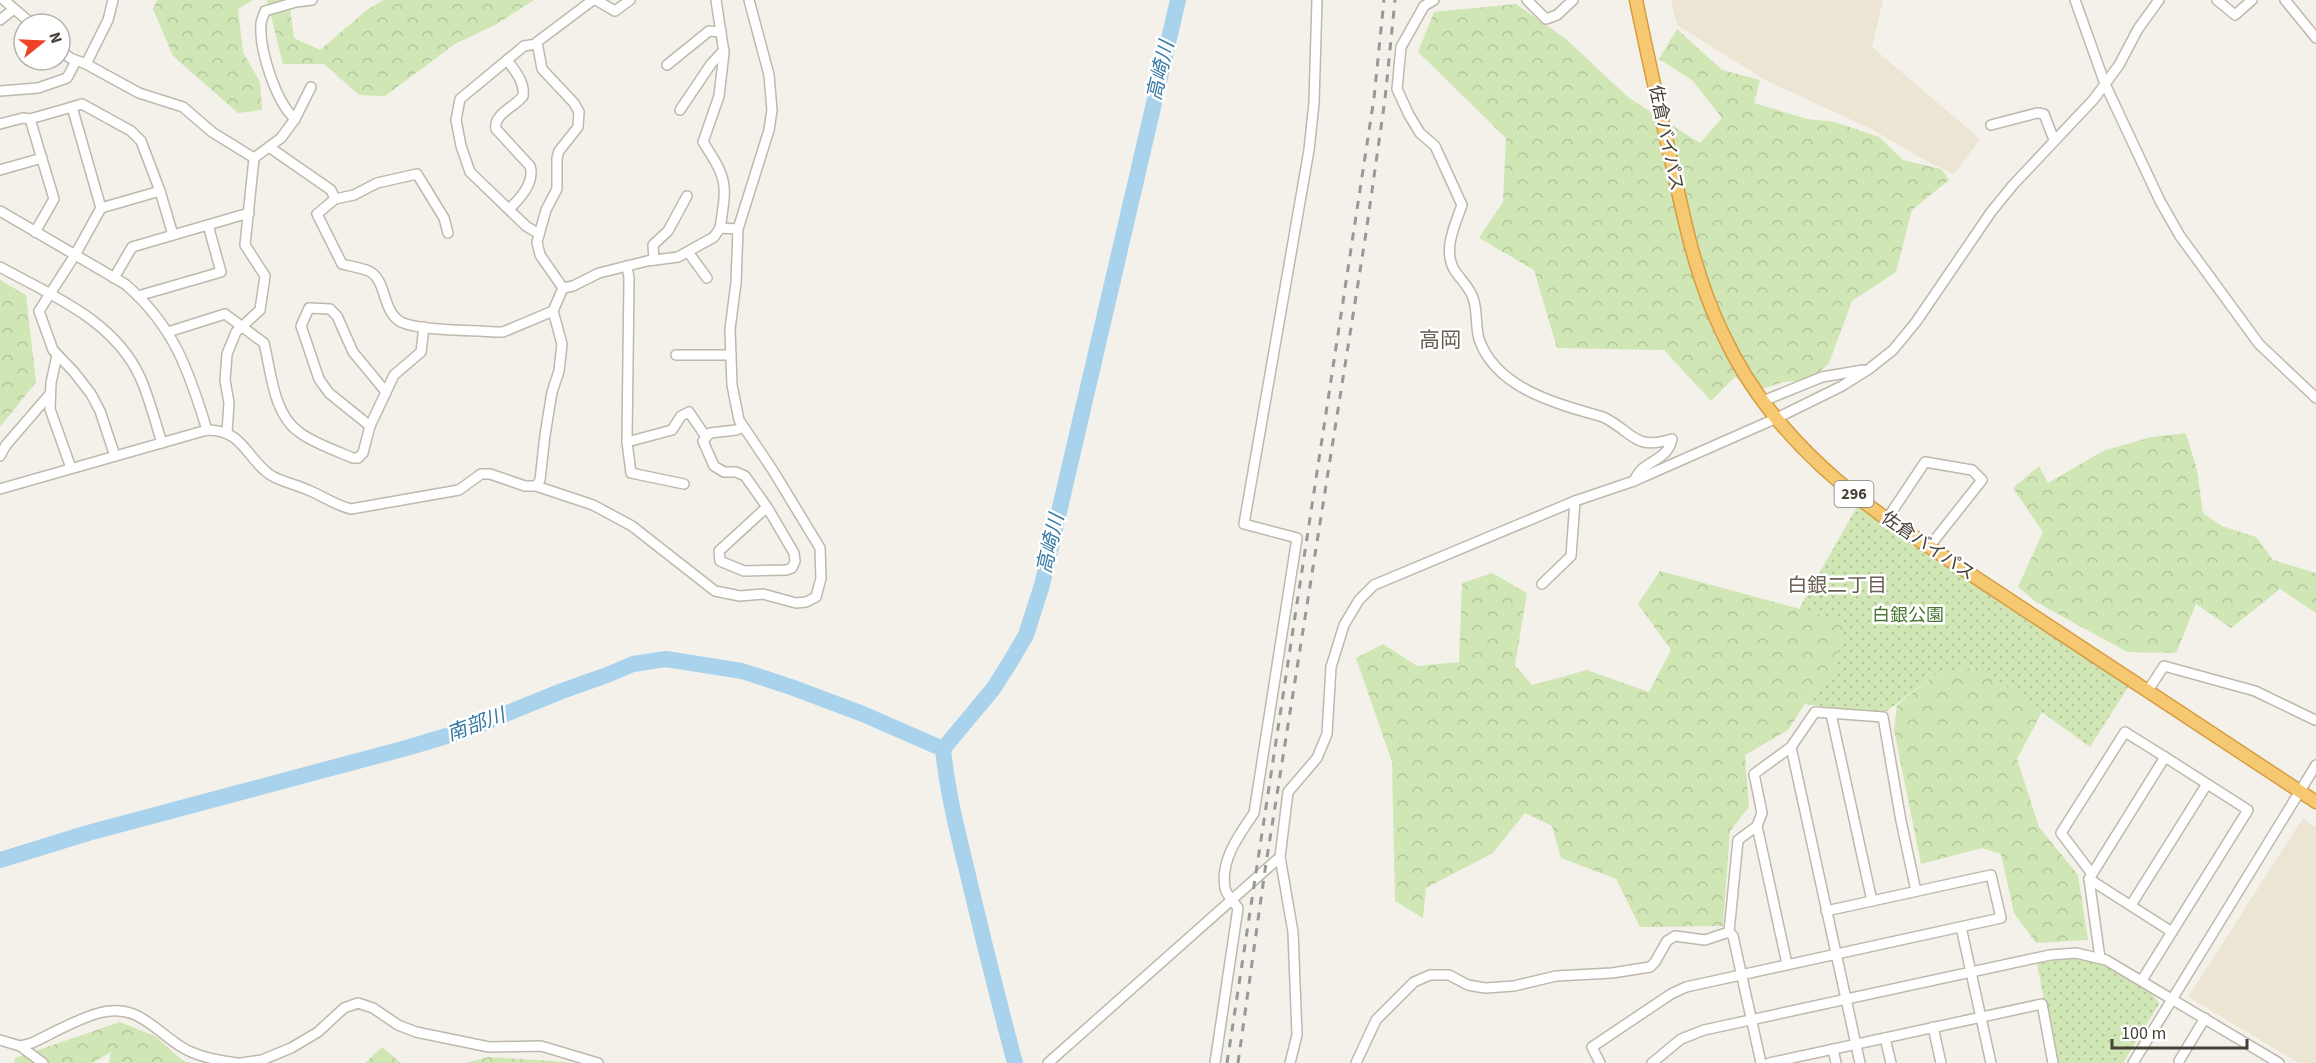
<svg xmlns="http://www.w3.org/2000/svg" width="2316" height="1063" viewBox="0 0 2316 1063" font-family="'Source Sans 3','Noto Sans JP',sans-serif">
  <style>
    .education { fill: #ece5d4 }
    .forest { fill: url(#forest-crowns) }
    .park { fill: url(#park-dots) }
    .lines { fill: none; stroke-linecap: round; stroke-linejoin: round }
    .river { stroke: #a9d2ed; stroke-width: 16 }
    .minor-casing { stroke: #bfb8ac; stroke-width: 12 }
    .highway-casing { stroke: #d69d42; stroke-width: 15 }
    .minor { stroke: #fff; stroke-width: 9 }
    .highway { stroke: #f6c872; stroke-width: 12 }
    .rail { stroke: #989898; stroke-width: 3; stroke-dasharray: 8 8; stroke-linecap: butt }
    .labels { text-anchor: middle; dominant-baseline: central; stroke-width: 5; stroke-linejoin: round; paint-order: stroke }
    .shield { fill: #fff; stroke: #7e7a74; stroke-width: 1.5 }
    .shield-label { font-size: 16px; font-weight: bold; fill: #474138 }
    .street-label { font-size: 18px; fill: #474138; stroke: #fff }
    .park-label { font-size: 18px; fill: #4a772e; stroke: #fff }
    .water-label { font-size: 20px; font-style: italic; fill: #3478a6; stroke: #fff }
    .neighbourhood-label { font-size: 20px; fill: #6a5f50; stroke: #fff }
    .quarter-label { font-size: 21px; fill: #6a5f50; stroke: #fff }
  </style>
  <defs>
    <pattern id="forest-crowns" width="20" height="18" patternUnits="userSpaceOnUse" patternTransform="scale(1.5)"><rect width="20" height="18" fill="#d0e6b5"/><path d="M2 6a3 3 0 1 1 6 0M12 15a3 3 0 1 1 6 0" fill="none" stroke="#b4c69c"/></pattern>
    <pattern id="park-dots" width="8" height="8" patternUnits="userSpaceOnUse" patternTransform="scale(1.5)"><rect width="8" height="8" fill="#d0e6b5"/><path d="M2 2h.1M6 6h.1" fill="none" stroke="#b4c69c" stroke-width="1.8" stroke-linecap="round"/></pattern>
  </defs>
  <rect width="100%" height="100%" fill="#f4f1ea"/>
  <g class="education">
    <path d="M1671,0H1883L1872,47L1980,139L1954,174L1926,161L1871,129L1767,81L1677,25Z"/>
    <path d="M2303,818L2316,828V1063H2299L2188,997Z"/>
  </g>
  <g class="forest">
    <path d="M157,0H253L238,9L243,52L260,82L262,110L238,113L173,56L153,9Z"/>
    <path d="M267,0H289L294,38L320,50L368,9L384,0H534L495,25L455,44L385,96L359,95L324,64H283Z"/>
    <path d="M1516,4L1566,39L1629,98L1700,143L1722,118L1692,80L1659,59L1677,29L1722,70L1760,80L1754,103L1807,119L1835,122L1879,137L1903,160L1941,169L1949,180L1912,210L1896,272L1852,301L1829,363L1811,380L1783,382L1756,391L1735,377L1711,401L1664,350L1557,348L1534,270L1479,238L1503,202L1506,138L1418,52L1434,12Z"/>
    <path d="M0,280L26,295L36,382L0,427Z"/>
    <path d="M2186,433L2197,470L2203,513L2222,526L2256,537L2273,560L2316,573V613L2280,589L2231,628L2196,604L2176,653L2127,652L2036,602L2018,587L2043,532L2013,488L2039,466L2048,483L2103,451L2151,437Z"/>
    <path d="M1660,571L1844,621L1832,682L1813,691L1788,730L1745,755L1749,807L1730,831L1723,926L1640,927L1616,879L1561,858L1552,826L1525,813L1493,853L1426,888L1423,918L1395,901L1392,762L1356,658L1383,644L1417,666L1459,662L1462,583L1492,573L1527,593L1515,665L1532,685L1587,670L1649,692L1671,650L1638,604Z"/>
    <path d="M1979,666L2042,712L2017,759L2039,827L2078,875L2088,940L2036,943L2014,913L2001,854L1982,848L1921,864L1894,730L1897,705L1936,674Z"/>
    <path d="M120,1022L155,1036L183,1061L192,1063H109L111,1052L92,1063H14L15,1058Z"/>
    <path d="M382,1047L401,1063H365Z"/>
    <path d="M489,1057L566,1062L570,1063H465Z"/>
  </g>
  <g class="park">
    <path d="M1858,505L2130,684L2090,747L1978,666L1936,674L1883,714L1805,704L1813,691L1832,681L1844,621L1799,609Z"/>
    <path d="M2076,958C2099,961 2149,982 2159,1004L2123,1063H2056L2037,963Z"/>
  </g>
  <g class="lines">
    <g class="river">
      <path d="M0,860L88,833L410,747L463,731L562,691L607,675L633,664L666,659L742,671L791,687L863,714L943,749"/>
      <path d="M1015,1063C998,999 982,935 967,871C957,830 947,790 943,749L993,689L1009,664L1026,635L1042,585L1178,0"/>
    </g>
    <defs>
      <g id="minor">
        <path d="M4,0L32,24"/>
        <path d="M596,0L615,11L630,0"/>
        <path d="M716,0L724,53L719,96L703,142C728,180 727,184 720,228"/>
        <path d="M1434,0L1424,6L1401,47L1397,89L1409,115L1420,133L1435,146L1462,205C1455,225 1442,251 1455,271C1461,280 1470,288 1473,298C1478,311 1475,326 1479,339C1496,389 1558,404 1603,417C1634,432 1633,451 1672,439C1669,456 1654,459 1642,469C1639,472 1636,477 1634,481"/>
        <path d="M1527,0L1546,19L1557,15L1573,0"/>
        <path d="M2075,0L2105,84L2160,201L2180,236L2259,344L2316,398"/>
        <path d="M2217,0L2235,15L2252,0"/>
        <path d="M2285,0L2316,38"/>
        <path d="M0,20L14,9"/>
        <path d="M537,44L524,46L460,99L456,120L461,146L470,172L526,226L539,234"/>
        <path d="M60,49L70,58L86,64L108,20L113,0"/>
        <path d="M507,60C515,71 525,82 523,96C515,107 493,114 496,129L530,166C535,182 520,199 509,209"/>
        <path d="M86,64L139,93L183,107L212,132L254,158L245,245L265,276L260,310L236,332L227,354L225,380L229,403L227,432"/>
        <path d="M667,65L709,31L721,32"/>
        <path d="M0,91L38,88L67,78L76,61"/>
        <path d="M72,107L82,104L131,131L141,141L160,191"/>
        <path d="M680,110L711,64L724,50"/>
        <path d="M295,119C276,102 259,50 261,24C261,20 264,15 265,11L296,2L312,0"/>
        <path d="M0,124L23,118L30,119"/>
        <path d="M1991,125L2037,113L2044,114L2054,140"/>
        <path d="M269,147L331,190L335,199"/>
        <path d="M254,158L281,138L295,119L311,87"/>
        <path d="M0,170L42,158"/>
        <path d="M101,208L75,255L39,311L53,350L74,372L91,394L100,411L115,456"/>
        <path d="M0,211L125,284C174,326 189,371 207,430"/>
        <path d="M35,232L54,199L30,119L72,107L101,208L160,191L173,235"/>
        <path d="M448,233L444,218L417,174L377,183L354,195L335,199L317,214L342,264C350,266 361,268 369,271C387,280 382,312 401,322C419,331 473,330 495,332H503L553,311L563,288L573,286L599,273L647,261L678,257L714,237L720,228L738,229"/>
        <path d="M688,252L707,278"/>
        <path d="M654,260L653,245L668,231L687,196"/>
        <path d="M627,266L629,278L627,442L672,430L681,416L689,412L706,437"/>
        <path d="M0,267C51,295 114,320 140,377C149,397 155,421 162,443"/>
        <path d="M114,278L132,247L249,213"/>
        <path d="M563,288L540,255L537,242L546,210L557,189V158L559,151L578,127L579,112L574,103L542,69L537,42L593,0"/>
        <path d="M138,296L221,272L208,225"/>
        <path d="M168,332L225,314L264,343C271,371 273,414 299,432C313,443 337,451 353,458H358L363,453L370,426L394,375L421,352L424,327"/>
        <path d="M57,355L51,383L50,409L71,468"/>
        <path d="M676,355H731"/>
        <path d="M1763,401L1822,377L1863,370"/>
        <path d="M370,426L329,393L319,379L301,326L309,308L330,309L337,316L353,352L386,392"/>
        <path d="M743,427L736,430L710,433L703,441L714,466L724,472H736L745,476L767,507L794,553L795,561L792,568L786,570L744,571L720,561L719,551L767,507"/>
        <path d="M627,442L631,473L684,484"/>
        <path d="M0,456L6,445L50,394"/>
        <path d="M536,486L593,505L632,526L715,591L740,596L763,594L796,603L806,602L816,597L821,578L820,548L772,469L739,420L732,385L730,329L736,283L738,229L769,130L772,110L769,75L749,0"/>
        <path d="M0,489L207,430C243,430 245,456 269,474C280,482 296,484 308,490C323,496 335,505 351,509L459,490L481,474H490L525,486H536L540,480L545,435L552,392L559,371L562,344L553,311"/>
        <path d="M1887,519L1925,462L1972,470L1982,480L1929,547"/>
        <path d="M1542,584L1571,556L1575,501"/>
        <path d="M2147,692L2164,666L2255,691L2315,720"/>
        <path d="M1831,714L1872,901"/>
        <path d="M1791,747L1860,1063"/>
        <path d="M1757,826L1787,964"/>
        <path d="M1280,857L1293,932L1297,1035L1290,1063"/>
        <path d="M2092,874L2061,833L2125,732L2165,757"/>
        <path d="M2089,879L2172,932"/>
        <path d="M2131,905L2207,784"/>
        <path d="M1961,927L1991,1063"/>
        <path d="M1729,932L1738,840L1757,826L1762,813L1754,774L1791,747L1815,712L1883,717L1901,821L1916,891"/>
        <path d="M2100,958L2089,879L2165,757L2248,810L2142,980"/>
        <path d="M1933,1027L1941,1063"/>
        <path d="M1885,1038L1891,1063"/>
        <path d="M0,1040L20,1046L32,1043C51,1034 79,1018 99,1013C137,1003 152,1028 180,1046C197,1057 217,1060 237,1063"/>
        <path d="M20,1046L43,1063"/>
        <path d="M1833,1049L1836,1063"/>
        <path d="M2179,1061L2205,1018"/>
        <path d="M241,1063L262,1060L291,1048L318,1032L344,1008L358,1003L373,1008L398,1025L416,1032L489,1047L541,1046L598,1063"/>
        <path d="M1048,1063L1280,857L1288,792L1317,758L1327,734L1331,667L1344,625L1359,600L1374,585L1575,501L1634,481L1777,418L1842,386L1869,369L1893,350L1916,322L1991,212L2013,185L2094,99L2119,65L2138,29L2159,0"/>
        <path d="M1215,1063L1238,908C1234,902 1226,895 1225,888C1220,860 1239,835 1254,813L1297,538L1244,524L1309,150L1314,103L1317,0"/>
        <path d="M1356,1063L1376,1020L1414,982L1430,975H1449L1468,985L1485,988L1514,986L1556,976L1612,973L1650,967L1655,962L1667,941L1675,936L1705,940L1729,932L1733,936L1761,1063"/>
        <path d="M1600,1063L1592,1047L1671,994L1686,987L2001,918L1991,875L1826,911"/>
        <path d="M1652,1063L1681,1039L1704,1030L2050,955L2076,953L2106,960L2279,1063"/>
        <path d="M1769,1063L2042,1004L2053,1063"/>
        <path d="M2133,1063L2316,765"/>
      </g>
      <path id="highway" d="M1636,0C1648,58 1661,116 1674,173C1686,229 1698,283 1723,334C1758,410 1820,472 1887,519L2316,802"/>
    </defs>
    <use href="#minor" class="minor-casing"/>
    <use href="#highway" class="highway-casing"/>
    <use href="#minor" class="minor"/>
    <use href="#highway" class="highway"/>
    <g class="rail">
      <path d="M1227,1063L1374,98L1384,0"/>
      <path d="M1238,1063L1265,870L1366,233L1385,99L1395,0"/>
    </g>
  </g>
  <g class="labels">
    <rect class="shield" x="1834.5" y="481" width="39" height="26" rx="4.5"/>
    <g class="shield-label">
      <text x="1854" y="494">296</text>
    </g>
    <g class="street-label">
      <text transform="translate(1666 138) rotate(78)">佐倉バイパス</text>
      <text transform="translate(1928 546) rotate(34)">佐倉バイパス</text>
    </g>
    <g class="park-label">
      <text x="1908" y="615">白銀公園</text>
    </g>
    <g class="water-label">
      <text transform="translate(1161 71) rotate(-77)">高崎川</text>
      <text transform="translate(1051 544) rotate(-77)">高崎川</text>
      <text transform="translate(476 725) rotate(-20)">南部川</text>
    </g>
    <g class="neighbourhood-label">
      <text x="1837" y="586">白銀二丁目</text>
    </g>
    <g class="quarter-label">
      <text x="1440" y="340">高岡</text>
    </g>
  </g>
  <g transform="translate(42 42) rotate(72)"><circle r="28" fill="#ffffff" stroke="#b5b3af" stroke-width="1.5"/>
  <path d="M0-4.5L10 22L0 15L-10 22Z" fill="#ef4126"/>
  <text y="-9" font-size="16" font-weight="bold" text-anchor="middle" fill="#474138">N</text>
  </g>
  <path d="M2112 1039v9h135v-9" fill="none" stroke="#474138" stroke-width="3"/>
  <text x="2121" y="1039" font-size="18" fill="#474138" stroke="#ffffff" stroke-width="4.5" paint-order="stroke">100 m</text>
</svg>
